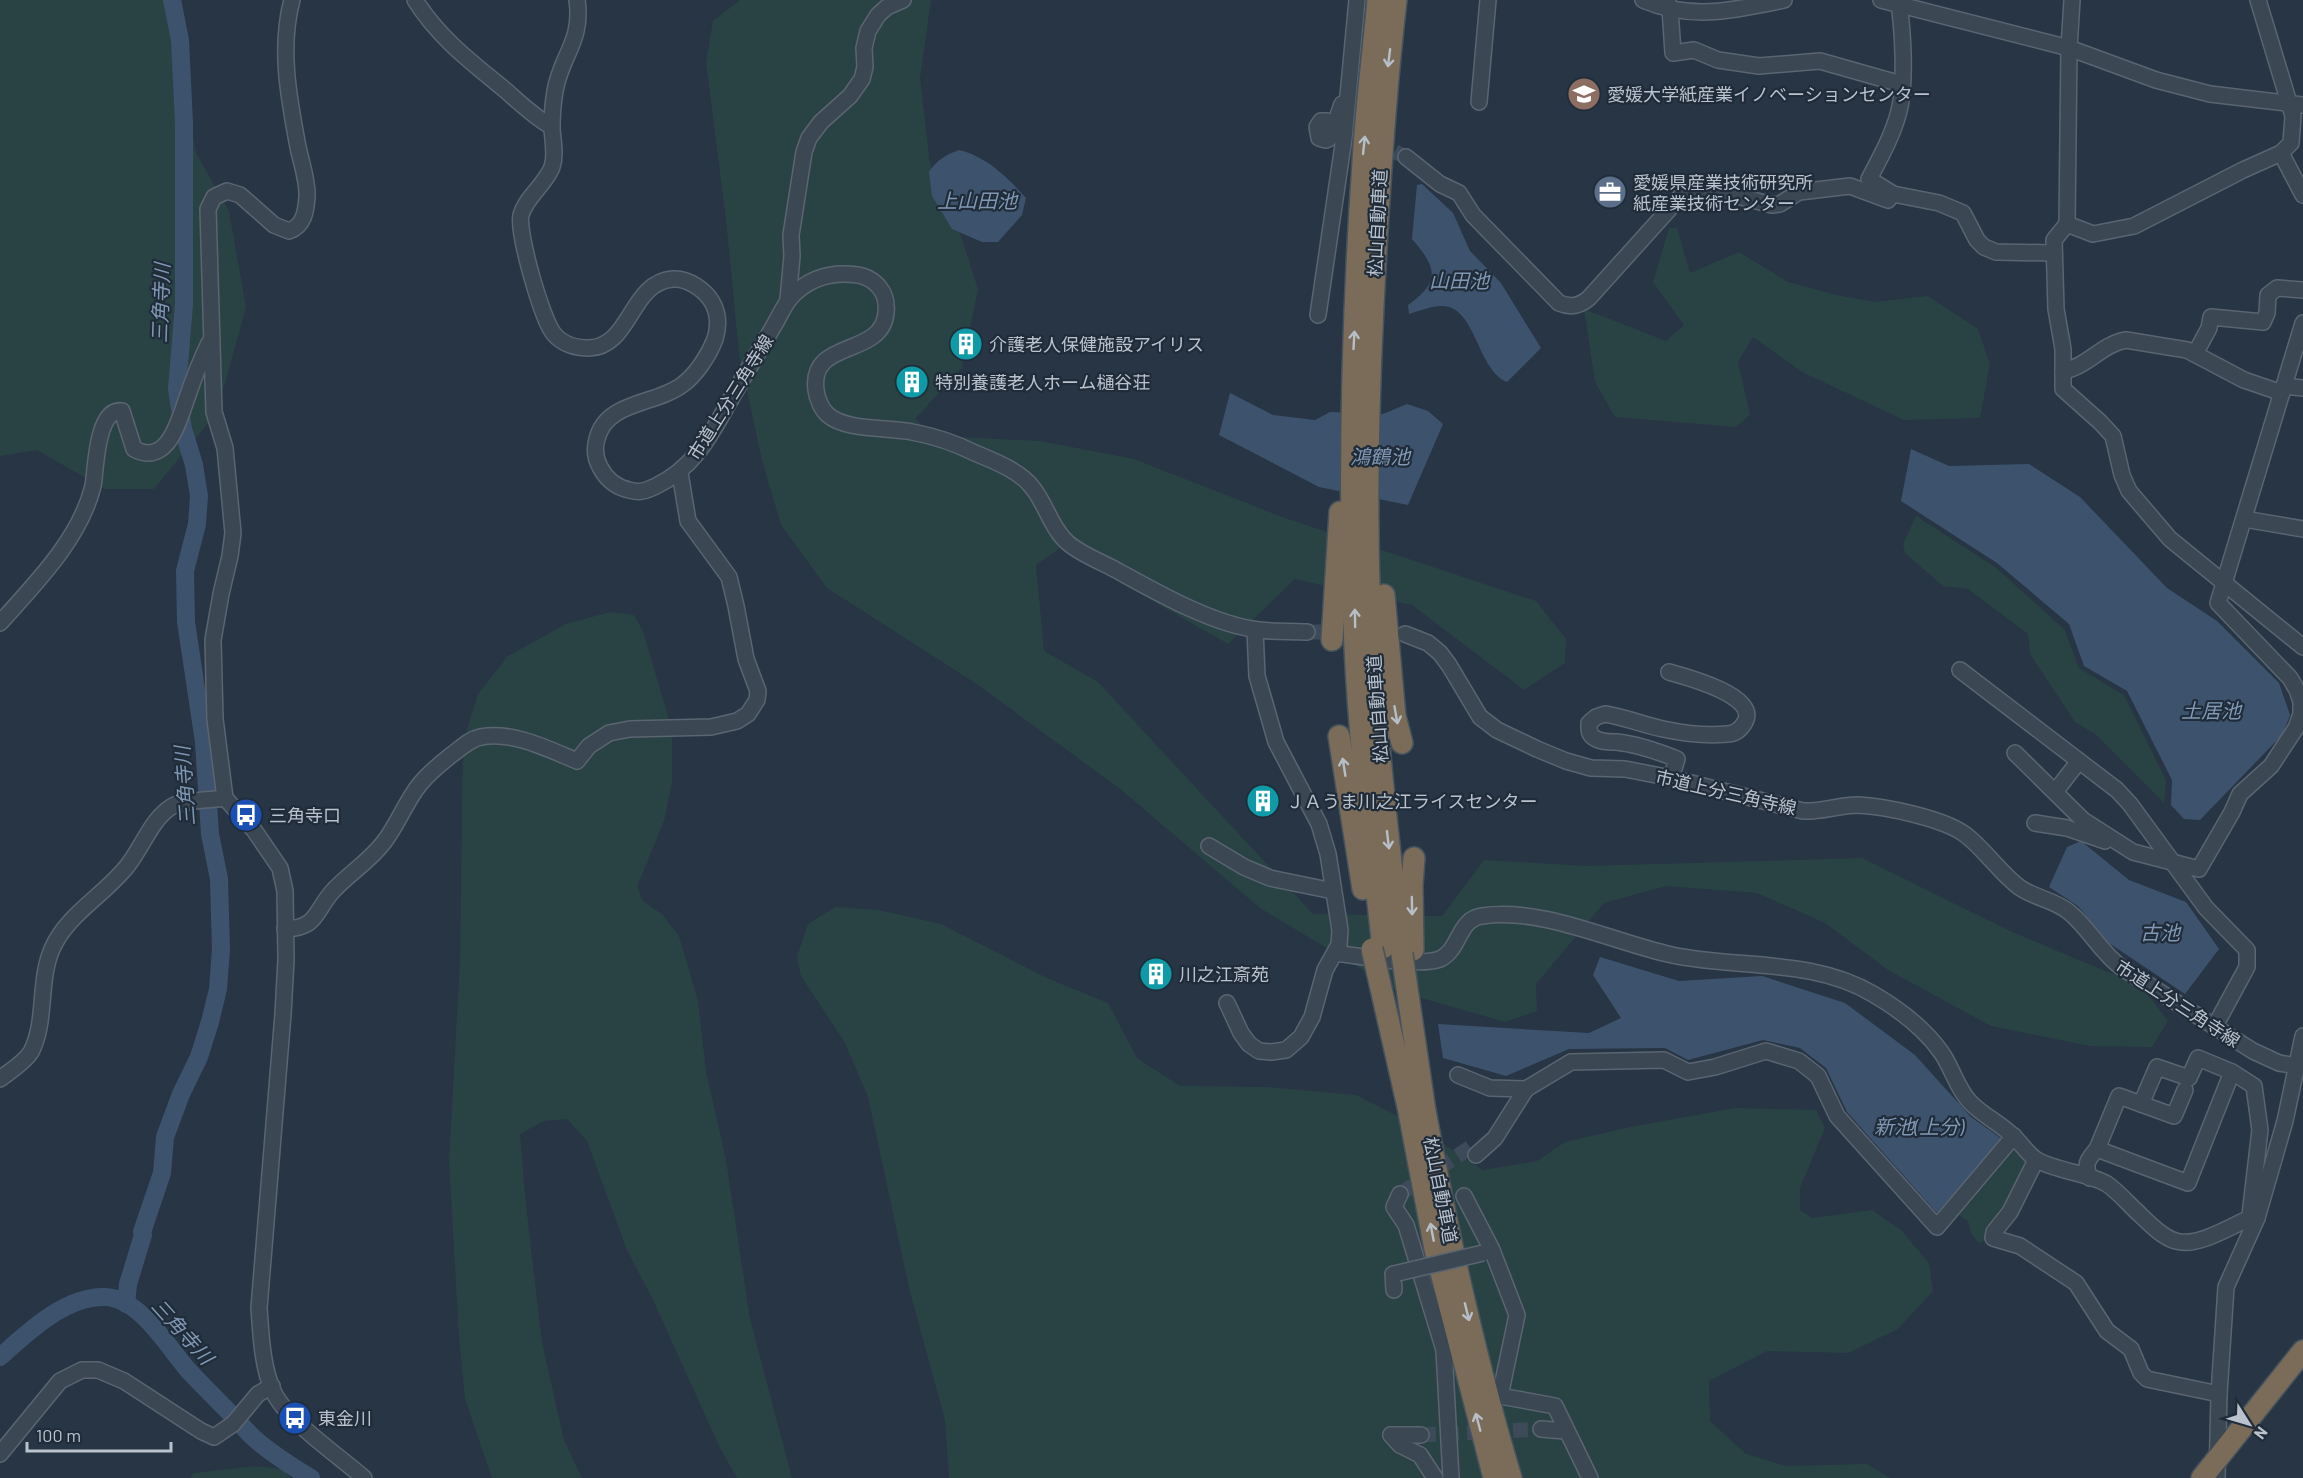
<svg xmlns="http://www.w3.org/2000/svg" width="2303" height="1478" viewBox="0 0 2303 1478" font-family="Barlow,'Noto Sans JP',sans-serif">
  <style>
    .green { fill: #294345 }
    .water { fill: #3d536d }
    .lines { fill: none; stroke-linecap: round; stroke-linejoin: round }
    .river { stroke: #3d536d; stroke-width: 18 }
    .minor-tunnel { stroke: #3d4a59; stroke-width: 15; stroke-dasharray: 15 8; stroke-linecap: butt }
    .minor-casing { stroke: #5a6571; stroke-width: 18 }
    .highway-casing { stroke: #46525e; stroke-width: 24 }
    .minor { stroke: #3c4754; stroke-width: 15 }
    .highway { stroke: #7a6c59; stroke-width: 21 }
    .minor-bridge-casing { stroke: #5a6571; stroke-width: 18; stroke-linecap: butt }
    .highway-bridge-casing { stroke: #46525e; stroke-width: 24; stroke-linecap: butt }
    .minor-bridge { stroke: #3c4754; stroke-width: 15 }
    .highway-bridge { stroke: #7a6c59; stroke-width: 21 }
    .oneway { stroke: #b6bec7 }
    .labels { text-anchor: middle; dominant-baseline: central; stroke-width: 4.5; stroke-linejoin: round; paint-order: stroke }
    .poi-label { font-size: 18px; fill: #b9c2cd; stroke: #202c39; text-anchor: start }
    .street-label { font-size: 18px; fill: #b9c2cd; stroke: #202c39 }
    .water-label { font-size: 20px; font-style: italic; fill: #8098b4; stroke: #202c39 }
  </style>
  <rect width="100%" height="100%" fill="#273544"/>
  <g class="green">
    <path d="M0,0H167L196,153L229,211L246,307L217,412L154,489H105L37,450L0,456Z"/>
    <path d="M740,0H931L920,78L930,164L952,208L978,289L962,368L915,419L935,436L1040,441L1134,459L1285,518L1536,601L1566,639L1565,663L1524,690L1412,605L1295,579L1228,644L1060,548L1036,565L1044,651L1098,682L1313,914L1442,916L1484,860L1586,866L1862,858L2010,931L2141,986L2168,1021L2152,1047L2090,1046L1991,1026L1888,970L1825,923L1757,893L1666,886L1604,903L1536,984L1537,1011L1505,1022L1400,992L1260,908L1119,788L975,683L827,588L781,525L762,460L739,354L726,220L706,62L713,21Z"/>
    <path d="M1669,228H1677L1690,273L1739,252L1788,282L1836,295L1875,302L1928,296L1978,329L1990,364L1980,418L1904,420L1802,372L1753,337L1738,362L1750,415L1736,427L1615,417L1595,382L1584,309L1666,341L1684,325L1653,282Z"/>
    <path d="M1916,516L1995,567L2064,629L2079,668L2124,695L2166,780L2164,803L2096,735L2075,722L2030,654L2028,634L1968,589L1943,586L1905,553L1903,544Z"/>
    <path d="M610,612L634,615L643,631L672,730V782L664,821L637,887L643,901L663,915L679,936L698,1001L706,1071L726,1160L750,1319L792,1478H737L720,1448L653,1300L627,1250L587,1141L567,1119L544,1121L520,1134L526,1205L542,1342L564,1440L582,1478H492L465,1399L459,1337L449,1162L460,960L463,742L478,694L508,656L566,624Z"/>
    <path d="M835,907L878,910L941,924L1049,979L1108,1003L1137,1058L1180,1086L1267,1087L1356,1095L1413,1124L1483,1170L1537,1161L1565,1142L1630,1127L1735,1108L1816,1110L1825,1128L1800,1188V1210L1812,1218L1872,1210L1901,1230L1929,1263L1933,1291L1898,1329L1848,1353L1767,1351L1709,1381L1710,1421L1746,1454L1786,1466L1867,1464L1890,1478H949L945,1420L910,1292L868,1097L845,1043L801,976L797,956L808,924Z"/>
    <path d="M2019,1145L2034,1161L1991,1238L1979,1243L1971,1233L1968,1221L1959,1215Z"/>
    <path d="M255,1466L282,1469L291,1478H190L194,1473Z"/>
  </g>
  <g class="water">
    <path d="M959,150C986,156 1008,178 1026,198L1022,215L998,242H982L952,229L932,196L929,172C937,160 945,155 959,150Z"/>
    <path d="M1422,184L1453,213L1470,251L1501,283L1541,348L1507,382C1477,370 1476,306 1442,306C1431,306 1419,311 1409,314L1408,305C1442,281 1436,267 1412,239L1417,185Z"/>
    <path d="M1230,393L1273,415L1315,420L1330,412L1383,414L1407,404L1428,411L1443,424L1408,505L1319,487L1219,435Z"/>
    <path d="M1911,449L1949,466L2029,464L2080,497L2167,588L2217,621L2279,683L2290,715L2283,734L2200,820L2184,819L2171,805L2172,780L2127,691L2084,666L2069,624L1997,563L1901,501Z"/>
    <path d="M2081,841L2129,880L2186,902L2219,949L2185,994L2109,943L2078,906L2049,887L2067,847Z"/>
    <path d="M1600,957L1679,981L1762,976L1845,1003L1915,1055L1971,1117L2002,1139L1937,1213L1847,1112L1826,1068L1800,1048L1763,1040L1688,1060L1665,1048L1569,1049L1506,1076L1443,1058L1438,1024L1589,1033L1621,1018L1593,975Z"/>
  </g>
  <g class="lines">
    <g class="river">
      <path d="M126,1304L128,1284L143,1235L142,1232L162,1173L165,1137L181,1094L199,1057L210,1022L218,989L221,949L219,879L210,834L204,742L186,622L185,571L197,524L199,496L194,465L183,429L177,389L184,304V123L180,40L172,0"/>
      <path d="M0,1357C28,1332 65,1296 105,1297C140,1298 168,1347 188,1370C203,1386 218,1401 233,1416C240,1423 247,1432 255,1439C272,1454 291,1466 311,1478"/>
    </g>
    <g class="minor-tunnel">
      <path d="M1374,142L1406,157"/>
      <path d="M1307,632H1342"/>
      <path d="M1400,1194L1474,1145"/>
      <path d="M1421,1435L1541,1429"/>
    </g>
    <defs>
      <g id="minor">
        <path d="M292,0C279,48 289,99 298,147C301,162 308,181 307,197C306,211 304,226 289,231L274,225L240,195L227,191L214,197L208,209L214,412L225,448L233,533L230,556L221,594L213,640L215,719L225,798L254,830L280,868L285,891L286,960L283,1014L259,1308C261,1335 262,1366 273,1391C287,1421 338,1455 364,1478"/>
        <path d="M415,0C439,38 470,61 504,89C520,103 534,117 552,127"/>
        <path d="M577,0C583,42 561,55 555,91C553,103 552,117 552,129C553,142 556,155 552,167C545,185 526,197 521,215C517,232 542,320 554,334C562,344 576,348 589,348C631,347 630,282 673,279C688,278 705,290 712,302C719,314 719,326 715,339C709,355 696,375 682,385C655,405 606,401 597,439C594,449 595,458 600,467C606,479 616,487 629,490C639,493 646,491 656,486C700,465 715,425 739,385C750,365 762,347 773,327C780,316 784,304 793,295C807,281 825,274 844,274C858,274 870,276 879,287C885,294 887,304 886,313C882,358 809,338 816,390C817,399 822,410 828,415C846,431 889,427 912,432C934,436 955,443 975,453C994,461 1020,471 1032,487C1046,504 1051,528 1068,543C1082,555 1102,562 1118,571C1158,593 1214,625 1259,630C1274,632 1291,631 1307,632"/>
        <path d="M1643,0C1692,21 1735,10 1784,0"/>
        <path d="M1667,0L1670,9L1673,53L1694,50L1718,60L1759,66L1820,61L1901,84"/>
        <path d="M1881,0L2069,48L2156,80L2210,94L2303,105"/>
        <path d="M2072,0L2069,48L2067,224L2054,240L2056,309L2063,349V389L2100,422L2113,436L2122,475L2129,491L2170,539L2303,647"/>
        <path d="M1899,4C1903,32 1906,84 1899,111C1893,135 1880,158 1869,179L1893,194L1939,203L1963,213L1977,240L1984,247L1996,252L2054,253"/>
        <path d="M1479,102L1488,0"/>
        <path d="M1327,121H1321L1317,127L1319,138L1326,140L1330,138L1342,104"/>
        <path d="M2281,153L2303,195"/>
        <path d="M1406,157L1440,184L1459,193L1473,215L1559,303C1571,308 1580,306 1589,298L1681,196L1730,194L1772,205L1780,204L1799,192L1850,186L1888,200L1893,194"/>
        <path d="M2067,224L2093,234L2134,226L2243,170L2281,153L2291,143L2293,116L2258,0"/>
        <path d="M788,299L792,256L791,235L804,152L809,138L821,122L850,96L862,79L865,67L864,48L868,31L878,15L887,7L903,0"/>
        <path d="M1318,315L1344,138L1357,0"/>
        <path d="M2195,354L2209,328L2211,317L2263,322L2267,313L2268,295L2277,288L2303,290"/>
        <path d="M2063,371C2087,367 2102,344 2126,340L2187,350L2244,380L2282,393"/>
        <path d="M2284,386L2303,388"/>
        <path d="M2244,519L2303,529"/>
        <path d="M0,623C35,584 80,539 93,486C96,470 96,408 122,411L134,449C169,467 179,419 188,395C194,377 201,360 209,343"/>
        <path d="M1405,634L1428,643L1440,653L1449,665L1480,717L1497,730L1537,749L1566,761L1591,768L1625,769L1671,778L1803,811C1822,812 1839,805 1858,805C1884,806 1947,819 1967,836C1986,851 2000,873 2019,887C2034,898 2055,900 2069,912C2089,928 2100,952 2122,968L2253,1051L2279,1063L2303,1067"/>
        <path d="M1960,670L2117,790L2130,804L2206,908L2247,950V967L2215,1026"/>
        <path d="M1669,672C1687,677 1759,696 1745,722C1741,729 1735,734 1727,734C1707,736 1682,733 1663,729C1643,725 1625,717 1605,714L1596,717L1589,723C1589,728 1588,733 1593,737C1599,742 1608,742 1616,742C1637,744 1657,751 1677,759L1671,778"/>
        <path d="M2015,753L2083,820L2133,852L2199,869L2232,812L2240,794L2271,766L2296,728L2301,714V702L2297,690L2290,678L2218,603L2303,323"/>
        <path d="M2055,792L2079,761"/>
        <path d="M2035,823L2067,828L2105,841"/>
        <path d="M1209,846L1244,867L1270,878L1333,891"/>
        <path d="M285,929C317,928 314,913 332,892C348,874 369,862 384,842C398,824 406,801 420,784C429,773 440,764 450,756C460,749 469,739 481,737C513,731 548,749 577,761L589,746L609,733L630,729L711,727L737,721L748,714L757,700L758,691L746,659L736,606L729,577L688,521L680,473"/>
        <path d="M1335,953C1359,956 1419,967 1440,959C1460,950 1458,919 1482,916C1544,907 1612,942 1672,955C1739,969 1812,958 1873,994C1897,1008 1924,1028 1941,1052C1952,1067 1957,1089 1970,1102C1983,1116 2002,1124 2015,1138C2022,1144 2029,1156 2037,1160C2056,1171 2089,1173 2107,1184C2117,1191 2126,1201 2134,1209C2146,1220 2161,1237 2176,1241C2197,1248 2231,1226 2250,1218H2257"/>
        <path d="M1227,1003L1241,1033L1249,1044L1259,1051L1271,1052L1286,1050L1301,1037L1312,1017L1325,970L1339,945L1340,930L1328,854L1319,824L1276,742L1257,676L1255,630"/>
        <path d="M1458,1075L1490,1088L1526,1089L1571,1062L1664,1060L1688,1072L1715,1067L1766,1051L1799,1061L1818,1076L1837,1116L1937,1227L2014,1136"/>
        <path d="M0,1079C10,1071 24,1063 31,1052C47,1021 38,981 52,949C67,914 105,895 128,865C143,846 151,820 171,807C181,800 212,800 225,798"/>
        <path d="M2141,1104L2174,1116L2185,1090"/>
        <path d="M2097,1149L2119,1096L2141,1104L2157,1067L2189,1078L2198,1058L2232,1072L2254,1086L2260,1130L2250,1215"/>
        <path d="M1476,1155L1495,1138L1526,1089"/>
        <path d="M2036,1160L2010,1212L1994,1232L1993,1238L2020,1246L2076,1283L2107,1331L2131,1349L2141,1373L2147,1379L2219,1394"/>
        <path d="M2090,1178C2084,1165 2087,1160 2097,1149L2188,1183L2232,1072"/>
        <path d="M1400,1194L1394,1207L1406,1225L1444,1350L1451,1478"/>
        <path d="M1464,1196L1492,1250L1517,1315L1500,1396L1555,1406L1590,1478"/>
        <path d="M1394,1290L1393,1274L1398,1273"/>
        <path d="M1541,1429L1565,1431"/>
        <path d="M1391,1435L1400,1445L1420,1455L1435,1478"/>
        <path d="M1391,1435H1421"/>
        <path d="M0,1454L60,1381L82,1370H98L124,1381L201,1431L214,1437L233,1424L258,1394L272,1386"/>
        <path d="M2217,1478L2219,1394L2226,1287L2257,1218L2285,1121L2303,1036"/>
      </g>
      <g id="highway">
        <path d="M1378,0C1373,54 1366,108 1363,162C1352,324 1348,486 1355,648C1360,749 1372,848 1383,948"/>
        <path d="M1396,0C1384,102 1378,204 1373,307C1367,428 1365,551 1373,672C1380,767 1390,860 1402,954"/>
        <path d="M1384,595L1395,716L1402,743"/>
        <path d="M1332,640L1340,512"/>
        <path d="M1339,736L1363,889"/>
        <path d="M1413,950L1412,885L1414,858"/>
        <path d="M1408,1107L1435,1249L1494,1478"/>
        <path d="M1425,1111C1448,1235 1475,1358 1511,1478"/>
        <path d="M2202,1478L2303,1351"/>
      </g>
    </defs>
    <use href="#minor" class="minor-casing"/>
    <use href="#highway" class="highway-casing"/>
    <use href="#minor" class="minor"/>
    <use href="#highway" class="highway"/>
    <defs>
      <path id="minor-bridge" d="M1398,1273L1483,1253"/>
      <g id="highway-bridge">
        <path d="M1372,949L1408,1107"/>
        <path d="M1402,954L1425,1111"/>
      </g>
    </defs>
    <use href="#minor-bridge" class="minor-bridge-casing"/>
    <use href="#highway-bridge" class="highway-bridge-casing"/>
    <use href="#minor-bridge" class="minor-bridge"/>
    <use href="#highway-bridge" class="highway-bridge"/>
  </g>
  <defs><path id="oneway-shaft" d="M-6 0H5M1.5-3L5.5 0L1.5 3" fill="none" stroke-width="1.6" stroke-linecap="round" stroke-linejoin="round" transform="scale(1.5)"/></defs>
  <g class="oneway">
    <use href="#oneway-shaft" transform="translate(1389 58) rotate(97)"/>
    <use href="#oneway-shaft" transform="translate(1364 145) rotate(-84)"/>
    <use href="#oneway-shaft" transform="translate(1354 340) rotate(-87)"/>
    <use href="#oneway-shaft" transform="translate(1355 618) rotate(-91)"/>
    <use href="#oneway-shaft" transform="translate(1396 715) rotate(80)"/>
    <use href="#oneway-shaft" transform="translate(1344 767) rotate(-99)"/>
    <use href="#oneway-shaft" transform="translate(1388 840) rotate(83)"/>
    <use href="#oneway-shaft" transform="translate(1412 906) rotate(89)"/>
    <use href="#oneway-shaft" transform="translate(1432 1232) rotate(-101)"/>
    <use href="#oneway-shaft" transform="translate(1467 1312) rotate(76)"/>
    <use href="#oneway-shaft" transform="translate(1478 1422) rotate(-105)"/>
  </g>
  <defs>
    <symbol id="university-disc" viewBox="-11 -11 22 22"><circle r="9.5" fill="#8d6e63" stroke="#202c39"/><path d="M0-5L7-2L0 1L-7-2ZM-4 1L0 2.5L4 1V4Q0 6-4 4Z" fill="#fff"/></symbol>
    <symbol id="office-disc" viewBox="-11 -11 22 22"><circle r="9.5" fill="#5c6f8a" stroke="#202c39"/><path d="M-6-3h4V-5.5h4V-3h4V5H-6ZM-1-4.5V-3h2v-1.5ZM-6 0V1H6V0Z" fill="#fff"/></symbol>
    <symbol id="building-disc" viewBox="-11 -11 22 22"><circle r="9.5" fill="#0f9aa8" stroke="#202c39"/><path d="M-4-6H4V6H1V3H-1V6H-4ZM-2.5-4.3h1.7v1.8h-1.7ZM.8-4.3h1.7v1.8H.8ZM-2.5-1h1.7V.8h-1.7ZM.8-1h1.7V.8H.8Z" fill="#fff"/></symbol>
    <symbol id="bus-disc" viewBox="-11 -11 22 22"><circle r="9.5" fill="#1a4fb4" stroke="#202c39"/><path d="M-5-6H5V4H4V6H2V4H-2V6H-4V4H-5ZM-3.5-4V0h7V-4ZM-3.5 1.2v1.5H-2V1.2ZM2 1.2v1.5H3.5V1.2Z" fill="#fff"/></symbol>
  </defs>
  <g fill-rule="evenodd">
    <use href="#university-disc" x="1565" y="75" width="38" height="38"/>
    <use href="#office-disc" x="1591" y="173" width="38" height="38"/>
    <use href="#building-disc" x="947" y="325" width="38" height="38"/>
    <use href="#building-disc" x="893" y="363" width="38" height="38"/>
    <use href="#building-disc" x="1244" y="782" width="38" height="38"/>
    <use href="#bus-disc" x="227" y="796" width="38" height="38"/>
    <use href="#building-disc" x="1137" y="955" width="38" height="38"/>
    <use href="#bus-disc" x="276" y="1399" width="38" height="38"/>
  </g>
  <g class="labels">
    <g class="poi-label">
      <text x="1607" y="94">愛媛大学紙産業イノベーションセンター</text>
      <text x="1633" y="182">愛媛県産業技術研究所<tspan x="1633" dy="21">紙産業技術センター</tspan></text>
      <text x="989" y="344">介護老人保健施設アイリス</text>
      <text x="935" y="382">特別養護老人ホーム樋谷荘</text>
      <text x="1286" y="801">ＪＡうま川之江ライスセンター</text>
      <text x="269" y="815">三角寺口</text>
      <text x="1179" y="974">川之江斎苑</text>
      <text x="318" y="1418">東金川</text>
    </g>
    <g class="street-label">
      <text transform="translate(1377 223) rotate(-87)">松山自動車道</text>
      <text transform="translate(730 397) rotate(-58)">市道上分三角寺線</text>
      <text transform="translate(1377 709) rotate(-94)">松山自動車道</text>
      <text transform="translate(1726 792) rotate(13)">市道上分三角寺線</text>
      <text transform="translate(2178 1003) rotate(33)">市道上分三角寺線</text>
      <text transform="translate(1441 1190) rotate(79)">松山自動車道</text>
    </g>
    <g class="water-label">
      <text x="977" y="200">上山田池</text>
      <text x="1459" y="280">山田池</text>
      <text transform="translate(160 303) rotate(-88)">三角寺川</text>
      <text x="1380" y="456">鴻鶴池</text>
      <text x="2211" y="710">土居池</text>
      <text transform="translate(184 786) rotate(-94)">三角寺川</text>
      <text x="2160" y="932">古池</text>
      <text x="1919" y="1126">新池(上分)</text>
      <text transform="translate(183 1331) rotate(48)">三角寺川</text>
    </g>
  </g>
  <g transform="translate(2249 1424) rotate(127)" stroke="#202c39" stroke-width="4.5" paint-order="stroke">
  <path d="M0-4.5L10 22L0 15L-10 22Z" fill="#b9c2cd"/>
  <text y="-9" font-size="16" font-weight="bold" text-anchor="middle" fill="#b9c2cd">N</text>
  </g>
  <path d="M27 1442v9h144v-9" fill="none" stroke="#b9c2cd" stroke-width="3"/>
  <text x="36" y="1442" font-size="18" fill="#b9c2cd" stroke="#202c39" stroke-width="4.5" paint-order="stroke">100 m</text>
</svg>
